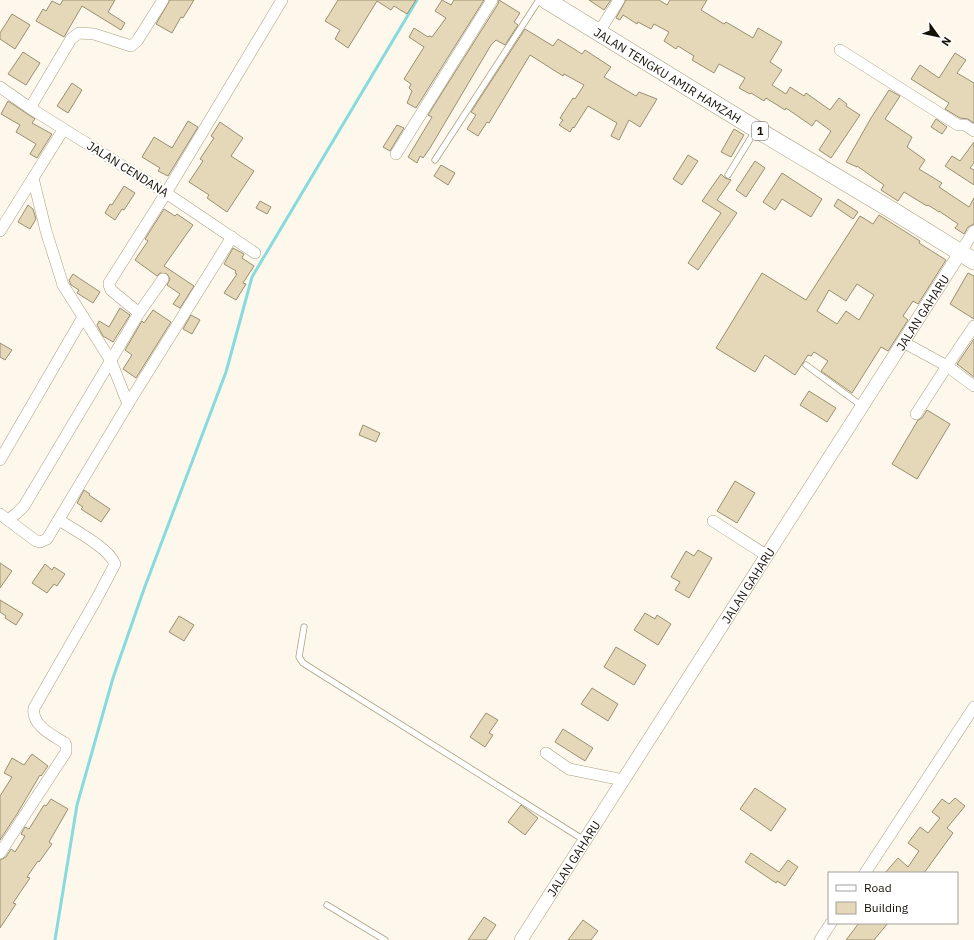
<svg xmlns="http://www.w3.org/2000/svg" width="974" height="940" viewBox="0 0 974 940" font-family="'IBM Plex Sans',sans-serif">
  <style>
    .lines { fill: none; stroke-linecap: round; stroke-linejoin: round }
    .stream { stroke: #87dadd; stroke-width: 3 }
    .building { fill: #e5d8b8; stroke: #9a8f71; fill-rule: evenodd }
    .service-casing { stroke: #aa9e7f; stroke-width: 7 }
    .minor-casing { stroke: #aa9e7f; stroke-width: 12 }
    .tertiary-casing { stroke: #aa9e7f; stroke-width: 14 }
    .primary-casing { stroke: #aa9e7f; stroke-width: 18 }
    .service { stroke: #fff; stroke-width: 5.5 }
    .minor { stroke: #fff; stroke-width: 11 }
    .tertiary { stroke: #fff; stroke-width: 13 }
    .primary { stroke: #fff; stroke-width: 17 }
    .labels { text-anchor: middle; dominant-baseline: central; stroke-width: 4; stroke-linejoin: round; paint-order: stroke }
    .shield { fill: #fff; stroke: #5c5851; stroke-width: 1 }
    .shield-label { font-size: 11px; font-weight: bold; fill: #161106 }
    .street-label { font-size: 12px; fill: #161106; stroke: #fff }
  </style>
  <rect width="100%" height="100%" fill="#fdf8eb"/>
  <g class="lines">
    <path class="stream" d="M55,940L77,805L113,678L144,589L226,372L252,277L417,0"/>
  </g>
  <g class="building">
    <path d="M63,0H115L108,12L125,23L121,30L82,6L64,37L36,21L43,9L46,11L52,1L60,5Z"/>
    <path d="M170,0H194L183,18L181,17L172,33L156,24Z"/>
    <path d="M338,0H416L407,14L394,6L391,10L377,1L348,48L335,39L340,30L325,21Z"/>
    <path d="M442,0L451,5L454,0H484L416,108L407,103L412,91L409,88L411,84L404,79L424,47L409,37L414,28L428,37L429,36L432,37L446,18L435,11Z"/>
    <path d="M499,0L520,13L514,22L518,25L505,45L496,40L491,45L430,148L423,158L420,156L417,163L408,157L432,117L428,115L498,4Z"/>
    <path d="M589,0H611L604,10Z"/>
    <path d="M626,0H659L667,5L670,0H707L701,10L724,24L726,22L753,38L758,28L782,42L770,62L782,70L772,85L786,94L790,87L804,96L806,93L830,110L839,98L847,104L846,106L860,115L831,158L819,150L831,131L816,120L812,126L786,108L785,110L766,98L764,101L751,93L750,94L739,88L745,78L719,64L714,73L692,60L694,56L678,46L676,49L664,41L669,32L654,24L651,29L638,22L637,24L623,15L620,20L616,18Z"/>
    <path d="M12,14L30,25L15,49L0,39V33Z"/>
    <path d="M525,29L553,46L558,39L582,54L585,50L611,67L604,77L636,96L639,92L657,99L640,127L629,120L619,140L611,136L617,123L588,106L574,128L573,127L570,132L559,125L563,120L560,118L573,98L575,99L584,85L564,74L563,76L530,55L489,123L487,122L478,136L467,129L476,115L471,112Z"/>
    <path d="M23,52L40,63L26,85L8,74Z"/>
    <path d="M955,53L966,60L957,73L974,83V123L968,119L960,118L945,109L949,103L911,79L920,65L939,78Z"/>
    <path d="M72,83L82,90L68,113L57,106Z"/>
    <path d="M889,90L900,96L885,119L912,137L907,147L925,160L919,169L942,183L939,187L969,207L974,198V224L968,227L964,234L955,228L958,224L939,211V212L928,205L927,206L904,192L898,201L881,190L884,185L857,166V167L846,162L871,118Z"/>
    <path d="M8,101L35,119L32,123L52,134L37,158L30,154L36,144L16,132L20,125L1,114Z"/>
    <path d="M936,119L947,127L942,134L931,127Z"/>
    <path d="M188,121L198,127L168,176L158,171L160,168L142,157L154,137L172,148Z"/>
    <path d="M220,122L243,138L231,156L254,171L227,212L207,198L209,195L189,182L203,161L200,159L214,138L211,136Z"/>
    <path d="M397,125L404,128L390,151L383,147Z"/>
    <path d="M734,129L744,135L731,157L721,152Z"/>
    <path d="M974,142V163L970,168L974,170V185L945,166L952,156L960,161Z"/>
    <path d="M688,155L698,161L682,185L673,179Z"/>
    <path d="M755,161L765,168L746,197L736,190Z"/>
    <path d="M441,165L455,173L448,185L434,176Z"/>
    <path d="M782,173L822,199L811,217L782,199L775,210L763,202Z"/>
    <path d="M721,174L725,178L731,180L717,200L737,213L698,270L688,263L721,213L702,201Z"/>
    <path d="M124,186L135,193L124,210L122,209L115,220L105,213L110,204L112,205Z"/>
    <path d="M838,199L858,212L853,219L834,206Z"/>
    <path d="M260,201L271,207L267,214L256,208Z"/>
    <path d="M28,205L33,209L36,219L30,229L18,222Z"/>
    <path d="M164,209L175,216L177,214L193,225L164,266L194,286L180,308L173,304L180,294L167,285L170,279L167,274L160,273L157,276L135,260L148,241L145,239Z"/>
    <path d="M879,215L920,241L919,243L946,260L918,304L913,301L903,316L908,320L888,351L881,347L852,393L821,371L828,361L814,352L811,356L808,355L795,375L765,355L755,372L716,348L762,273L806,300L860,216L873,224ZM857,284L874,295L859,320L846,311L837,324L817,311L829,290L846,301Z"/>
    <path d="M233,248L244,254L242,258L254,266L243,283L246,284L236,300L224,293L237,274L235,273L236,271L224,264Z"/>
    <path d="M968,273L974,276V319L950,304Z"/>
    <path d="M73,274L100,292L93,303L77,293L79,290L71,285L69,280Z"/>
    <path d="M120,308L130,315L113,342L103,336L97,325L99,321L109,327Z"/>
    <path d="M153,310L171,322L136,378L123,369L132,355L125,350L142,321L144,323Z"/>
    <path d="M191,315L200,320L192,334L183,329Z"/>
    <path d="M974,339V377L957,364Z"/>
    <path d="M0,343L12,350L5,360L0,357Z"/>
    <path d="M809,391L836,408L827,422L800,405Z"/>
    <path d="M927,410L950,424L917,479L892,464L918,420L922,418Z"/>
    <path d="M363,425L380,433L376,442L359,435Z"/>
    <path d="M735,481L755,493L737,523L717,511Z"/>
    <path d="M84,490L90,494L89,495L110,509L101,522L81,509L83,507L77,503Z"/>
    <path d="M698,550L712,558L689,598L675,590L680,582L671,577L686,551L694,556Z"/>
    <path d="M0,563L12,571L0,588Z"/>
    <path d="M45,564L52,570L54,567L65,574L57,586L54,584L47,593L32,583Z"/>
    <path d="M0,600L23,614L16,625L5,618L6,616L0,612Z"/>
    <path d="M645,613L655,619L657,615L671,624L658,645L634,630Z"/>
    <path d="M179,616L194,625L184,641L169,632Z"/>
    <path d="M616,647L646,665L634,685L604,667Z"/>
    <path d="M592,688L618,704L608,721L581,704Z"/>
    <path d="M486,713L498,720L489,733L493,735L485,747L470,737Z"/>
    <path d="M563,729L593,748L585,761L555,742Z"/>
    <path d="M32,754L48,766L41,776L40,775L17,814L0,840V796L12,777L4,773L12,758L24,765Z"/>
    <path d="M755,788L786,809L771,831L740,809Z"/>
    <path d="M955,798L965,806L947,828L953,833L924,873H885L898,858L908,867L919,851L908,843L920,827L928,833L940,818L932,812L942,799L949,804Z"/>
    <path d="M51,799L68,809L49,842L52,844L39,862L38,861L27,877L30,878L13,903L16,904L0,928V860L6,857L11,849L15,852L25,836L21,834L25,827L29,829L44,805L46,806Z"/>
    <path d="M521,805L538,818L525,835L508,822Z"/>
    <path d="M751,853L779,872L788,860L798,867L785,886L777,881L776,883L745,862Z"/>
    <path d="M484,917L496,925L486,940H468Z"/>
    <path d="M583,920L598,931L591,940H568Z"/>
    <path d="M859,923H888L874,940H846Z"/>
  </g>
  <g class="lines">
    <defs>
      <g id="service">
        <path d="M435,160L539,0"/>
        <path d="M728,175L755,131"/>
        <path d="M806,365L862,406"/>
        <path d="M304,627L299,657L303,663L584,840"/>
        <path d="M327,905L385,940"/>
      </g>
      <g id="minor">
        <path d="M599,32L619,0"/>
        <path d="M840,50L958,125H965L974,131"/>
        <path d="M0,87L30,108L166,193L255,253"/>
        <path d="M30,108L71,39L79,33L94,34L131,46L137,41L163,0"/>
        <path d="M396,154L492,0"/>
        <path d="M33,178L46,231L63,285L111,361L128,404"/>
        <path d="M0,231L63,130"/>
        <path d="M960,253L974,231"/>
        <path d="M139,313L163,279"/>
        <path d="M903,342L947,366L974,326"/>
        <path d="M916,414L947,366L974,386"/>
        <path d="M0,460L83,317"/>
        <path d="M0,514L36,541L40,542L47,539L128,404L232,237"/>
        <path d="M8,520L17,513L24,506L139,313L111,290L109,285V283L166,193L282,0"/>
        <path d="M713,521L766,555"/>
        <path d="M546,753L569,769L623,780"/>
        <path d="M0,853L66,752V746L65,743C52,735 31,725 34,708L96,600L115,564C108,547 74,530 59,520"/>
        <path d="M865,873L974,707"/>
        <path d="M820,940L831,923"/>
      </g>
      <g id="tertiary">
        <path id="s1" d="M521,940L960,253"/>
      </g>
      <g id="primary">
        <path id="s2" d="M546,0L756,129L895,212L974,261"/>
      </g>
    </defs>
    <use href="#service" class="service-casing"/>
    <use href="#minor" class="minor-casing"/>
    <use href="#tertiary" class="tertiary-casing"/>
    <use href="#primary" class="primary-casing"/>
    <use href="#service" class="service"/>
    <use href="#minor" class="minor"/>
    <use href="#tertiary" class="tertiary"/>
    <use href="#primary" class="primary"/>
  </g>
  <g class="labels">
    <rect class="shield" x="752" y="122" width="16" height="18" rx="3"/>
    <g class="shield-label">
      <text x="760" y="131">1</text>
    </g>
    <g class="street-label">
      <text stroke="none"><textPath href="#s2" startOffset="143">JALAN TENGKU AMIR HAMZAH</textPath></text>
      <text transform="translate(128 169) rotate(32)">JALAN CENDANA</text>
      <text stroke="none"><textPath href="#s1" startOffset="745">JALAN GAHARU</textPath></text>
      <text stroke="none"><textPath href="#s1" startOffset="421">JALAN GAHARU</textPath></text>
      <text stroke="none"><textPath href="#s1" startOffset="97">JALAN GAHARU</textPath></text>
    </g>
  </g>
  <rect x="828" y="872" width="130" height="52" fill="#ffffff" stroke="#a2a09b"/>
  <rect x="836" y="885" width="20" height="6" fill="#ffffff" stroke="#a2a09b"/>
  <text x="864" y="892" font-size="12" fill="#161106">Road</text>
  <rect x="836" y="902" width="20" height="12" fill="#e5d8b8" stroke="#a2a09b"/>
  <text x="864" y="912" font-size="12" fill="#161106">Building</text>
  <g transform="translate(938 36) rotate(123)" stroke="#ffffff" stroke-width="3" paint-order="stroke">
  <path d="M0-3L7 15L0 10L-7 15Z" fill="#161106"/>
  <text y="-6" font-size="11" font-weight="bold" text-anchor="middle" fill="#161106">N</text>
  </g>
</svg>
